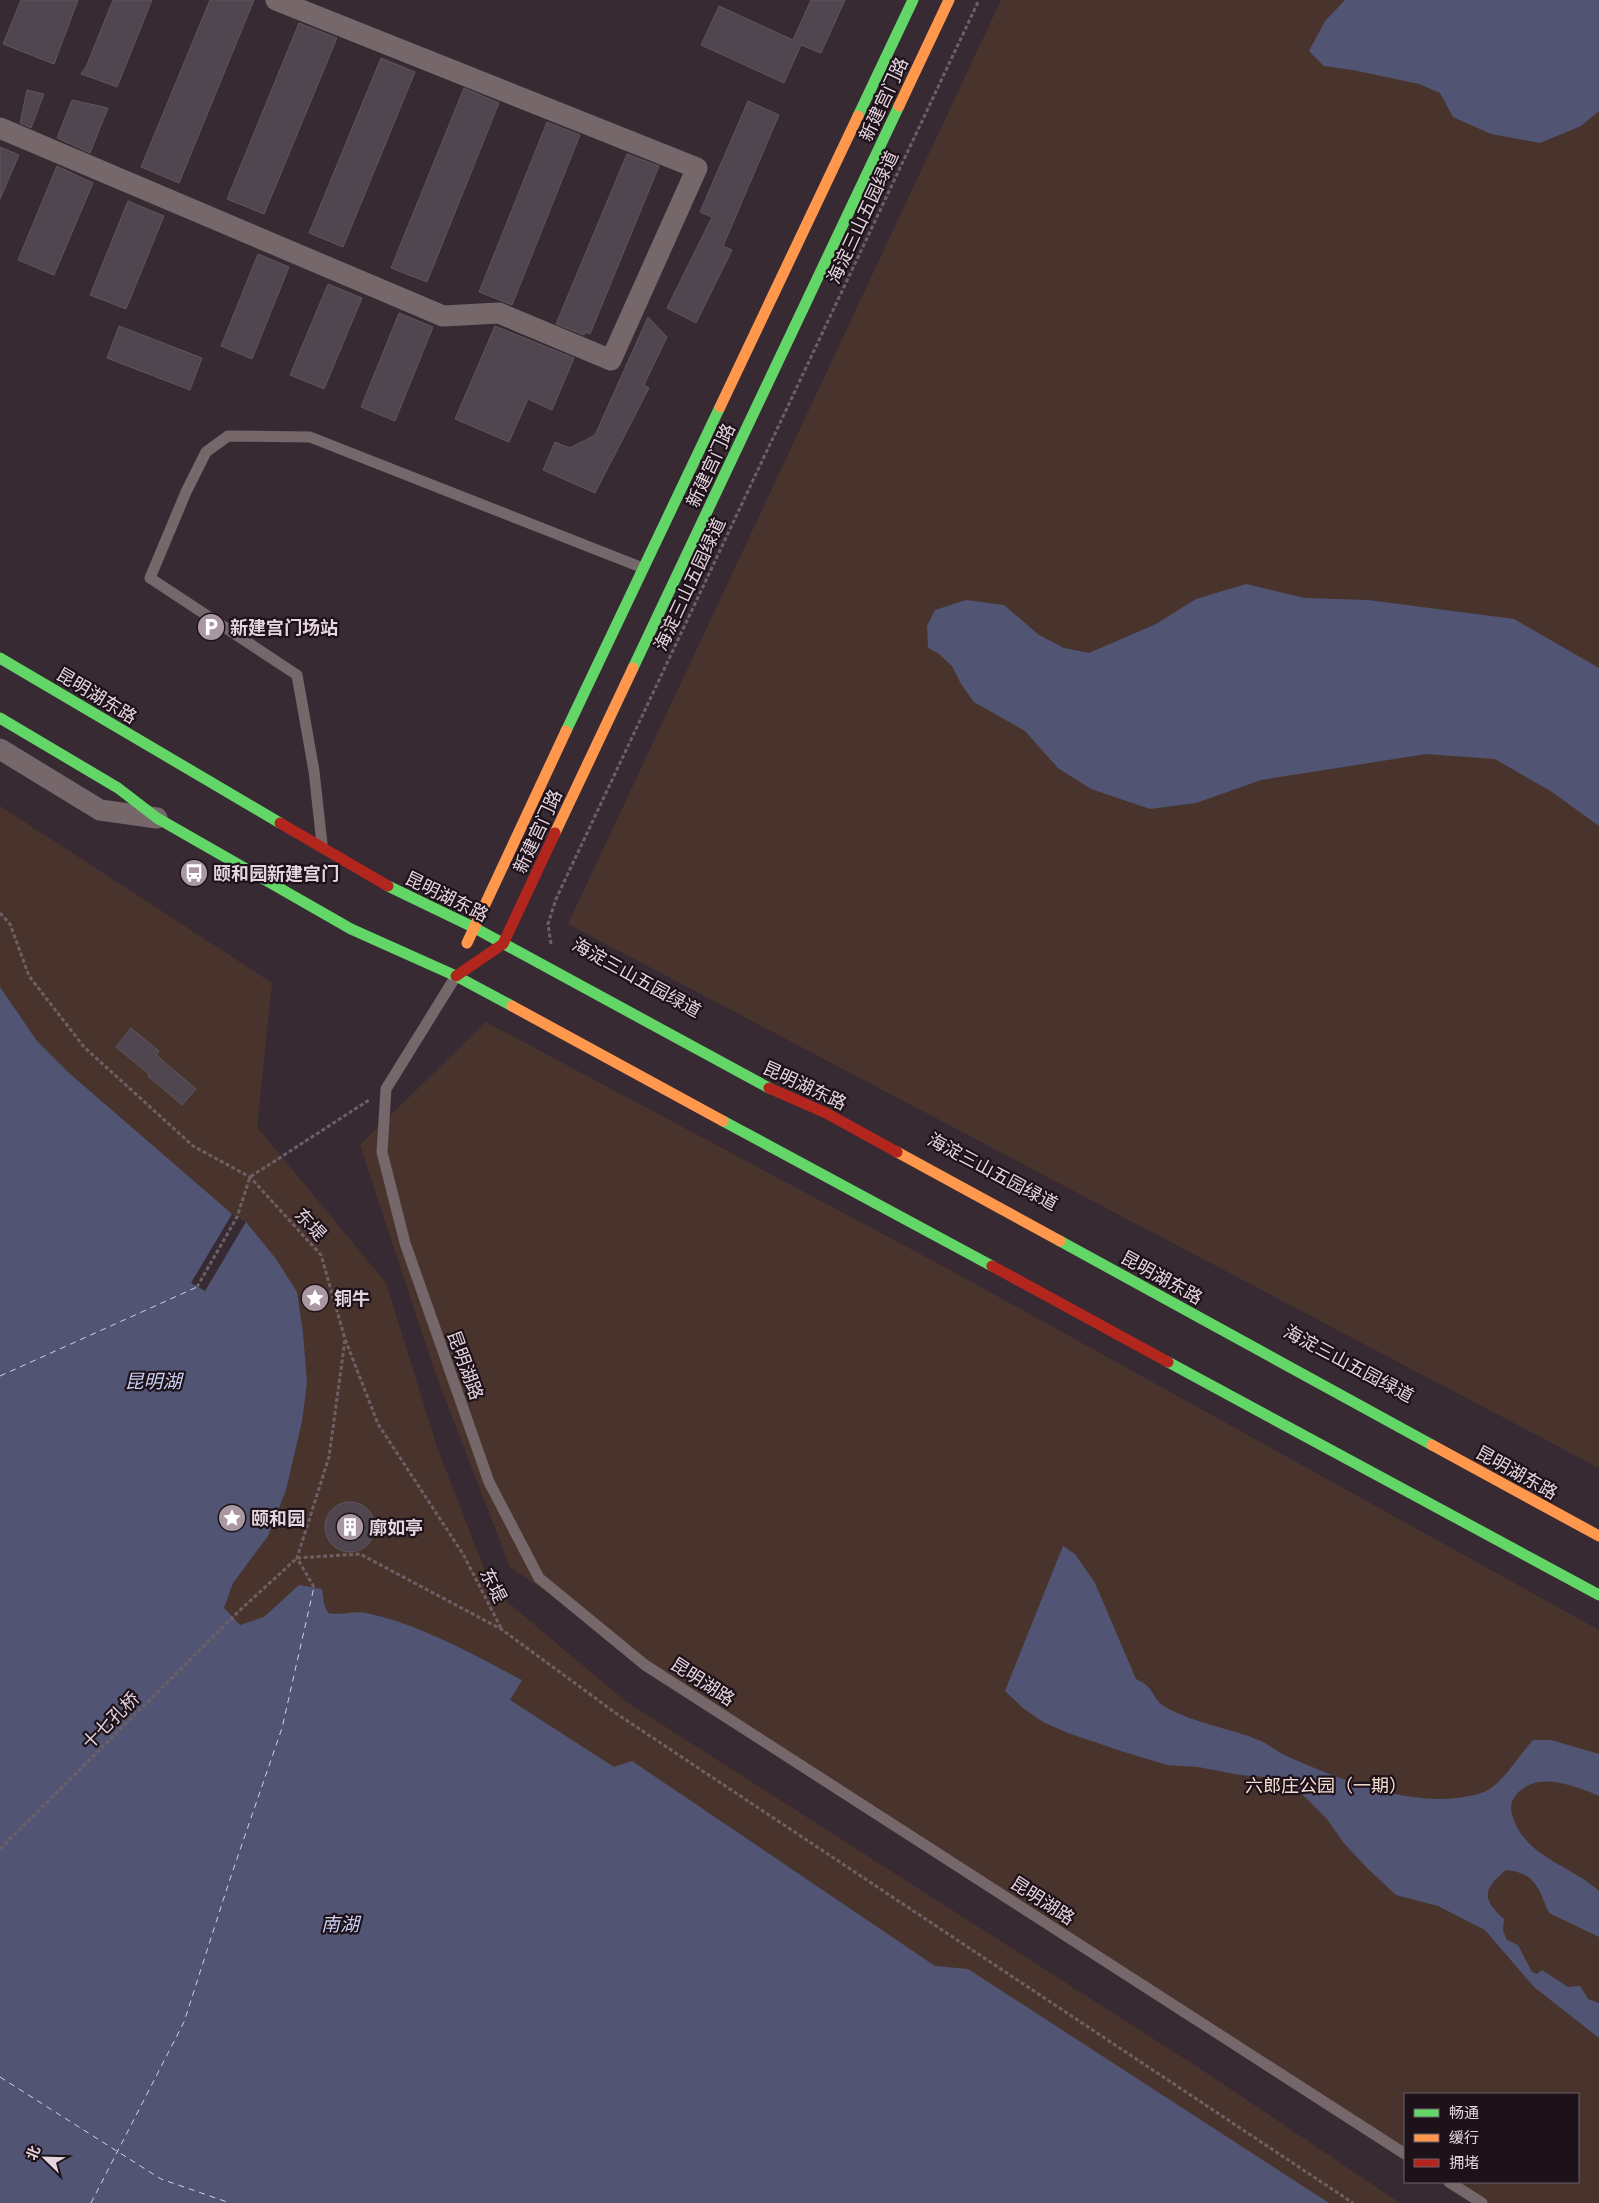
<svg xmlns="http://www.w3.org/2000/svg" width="1599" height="2203" viewBox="0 0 1599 2203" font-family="'Exo 2','Noto Sans SC',sans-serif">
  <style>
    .green { fill: #49342d }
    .water { fill: #515573 }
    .pier { fill: #382a33 }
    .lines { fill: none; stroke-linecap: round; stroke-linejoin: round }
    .ferry { stroke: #cad1f5; stroke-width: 1; stroke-dasharray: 6 5; stroke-linecap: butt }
    .building { fill: #504650; stroke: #5e555f }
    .path { stroke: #6d6065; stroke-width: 3; stroke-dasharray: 4 2.5; stroke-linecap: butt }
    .lane { stroke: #75676a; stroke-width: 11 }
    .street { stroke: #75676a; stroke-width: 21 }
    .fast { stroke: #63d668; stroke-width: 11 }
    .slow { stroke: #ff974d; stroke-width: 11 }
    .jam { stroke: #b3261e; stroke-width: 11 }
    .labels { text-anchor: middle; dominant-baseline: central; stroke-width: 4.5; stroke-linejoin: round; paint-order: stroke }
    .street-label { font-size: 18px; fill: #e6d4de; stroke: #1d1219 }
    .poi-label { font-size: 18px; font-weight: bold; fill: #e6d4de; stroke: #1d1219; text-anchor: start }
    .park-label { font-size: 18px; fill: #f8ded2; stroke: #1d1219 }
    .water-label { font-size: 19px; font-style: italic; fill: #cad1f5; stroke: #1d1219 }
  </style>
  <rect width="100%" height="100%" fill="#382a33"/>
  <g class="green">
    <path d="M1001,0H1599V1468L568,924Z"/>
    <path d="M0,806L272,983L257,1127L386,1283L437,1447L492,1589L625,1701L1199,2068L1400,2203H0Z"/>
    <path d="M486,1022L950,1270L1599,1630V2203H1482L1449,2182H1578V2094H1405V2154L746,1730L510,1567L436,1375L360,1145Z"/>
  </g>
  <g class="water">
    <path d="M1345,0H1599V111L1581,126L1540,143L1491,134L1453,117L1440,93L1419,84L1353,70L1324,66L1309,51L1325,21Z"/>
    <path d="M1246,584L1305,598L1368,600L1514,619L1599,668V826L1552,792L1495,759L1426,754L1261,780L1196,803L1150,809L1091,789L1058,768L1025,731L974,702L961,684L952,666L939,654L928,648L927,626L935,610L966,600L1004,605L1039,635L1064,648L1089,653L1156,624L1196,599Z"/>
    <path d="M0,987L37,1041L69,1073L232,1214L246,1222L276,1259L297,1292L303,1333L307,1383L302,1421L286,1490L268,1536L233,1583L224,1608L240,1625L264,1617L299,1585L322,1589L324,1604L328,1613C342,1616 354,1610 366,1613C422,1625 472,1654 522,1680L510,1700L614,1767L632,1761L935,1966L968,1969L1329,2203H0Z"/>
    <path d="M1063,1546L1075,1554L1095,1583L1136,1679C1139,1681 1143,1682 1146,1685C1154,1691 1155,1702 1165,1707C1196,1724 1230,1728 1261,1741C1271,1746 1280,1754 1291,1758C1346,1782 1424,1813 1484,1792C1502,1785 1520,1754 1533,1740H1551L1599,1754V1796C1578,1787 1546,1774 1525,1787C1513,1795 1508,1804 1513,1818C1527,1858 1571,1865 1599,1891V1937L1549,1913C1538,1888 1536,1873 1506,1870C1483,1889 1481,1899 1504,1919L1503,1931L1507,1940L1518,1945L1532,1972L1537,1974L1542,1970L1568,1987L1580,1986L1588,1999L1599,2003V2038L1534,1987L1485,1930L1438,1906L1396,1895L1366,1867L1343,1842L1327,1819L1295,1787L1275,1778L1240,1775L1198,1767L1167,1765L1121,1751L1068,1733L1043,1722L1024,1709L1005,1691Z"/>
  </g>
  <path class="pier" d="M232,1214L246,1222L205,1291L191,1283Z"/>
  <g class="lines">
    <g class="ferry">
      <path d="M0,1376L197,1287"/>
      <path d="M0,2077L161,2179L230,2203"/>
      <path d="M91,2203L184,2022L230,1879L282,1728L314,1587"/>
    </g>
  </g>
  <g class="building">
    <path d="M21,0H78L54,64L3,44Z"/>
    <path d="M113,0H152L117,87L81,74L86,67Z"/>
    <path d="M210,0H254L179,183L141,167Z"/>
    <path d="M811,0H845L821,53L801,45L784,83L701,45L719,6L793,40Z"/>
    <path d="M299,23L337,38L264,214L227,199Z"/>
    <path d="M381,58L415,72L343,247L309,233Z"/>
    <path d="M464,88L499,103L427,282L391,268Z"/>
    <path d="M27,90L44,94L31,128L20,123Z"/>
    <path d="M72,100L108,108L90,153L57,138Z"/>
    <path d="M748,101L779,115L723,246L732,250L696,323L667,308L712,217L700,212Z"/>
    <path d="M547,122L580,135L512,305L479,292Z"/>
    <path d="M0,147L19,155L0,199Z"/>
    <path d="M627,154L659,166L590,334L585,332L584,335L556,324Z"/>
    <path d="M57,166L93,183L54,275L18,260Z"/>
    <path d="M128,201L164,216L126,309L90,295Z"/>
    <path d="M258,254L289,267L252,359L221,346Z"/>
    <path d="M328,284L362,298L324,389L290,375Z"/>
    <path d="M399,313L433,327L395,421L361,407Z"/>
    <path d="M648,317L667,337L644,385L649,388L595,493L543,470L555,442L570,448L595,435Z"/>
    <path d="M119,326L202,358L190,390L107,358Z"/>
    <path d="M495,326L574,358L552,410L528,399L509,442L455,419Z"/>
    <path d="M131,1028L159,1051L156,1055L196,1089L182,1105L148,1076L149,1074L116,1047Z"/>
    <circle cx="350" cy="1527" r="25"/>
  </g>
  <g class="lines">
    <g class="path">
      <path d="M0,913L10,924L29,976L84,1047L193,1146L250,1177L321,1255L345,1339L378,1424L463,1554L501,1628"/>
      <path d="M551,944L548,924L556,899L979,0"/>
      <path d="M197,1287L237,1217L250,1177L369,1100"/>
      <path d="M314,1587L297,1558L329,1457L345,1340"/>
      <path d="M0,1849L239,1611L297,1558L360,1554L501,1629L617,1714L1353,2203"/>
    </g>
    <g class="lane">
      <path d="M322,844L314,771L297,675L150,578L186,492L206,452L228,436L310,437L643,568"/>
      <path d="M456,976L386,1089L382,1152L405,1243L489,1482L539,1578L645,1665L1405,2154"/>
      <path d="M1449,2182L1482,2203"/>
    </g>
    <g class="street">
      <path d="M0,128L443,316L499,313L611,360L697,168L276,0"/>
      <path d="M0,749L100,810L157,818"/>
    </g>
    <g class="fast">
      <path d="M858,116L913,0"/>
      <path d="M0,658L280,823"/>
      <path d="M633,668L899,106"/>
      <path d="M0,718L118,788L157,818L351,929L456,976L512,1006"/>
      <path d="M566,731L720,407"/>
      <path d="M388,886L473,927L769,1088"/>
      <path d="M723,1121L992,1266"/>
      <path d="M1060,1241L1432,1445"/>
      <path d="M1168,1362L1599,1595"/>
    </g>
    <g class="slow">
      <path d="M899,106L949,0"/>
      <path d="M720,407L858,116"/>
      <path d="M555,833L633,668"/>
      <path d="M467,943L566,731"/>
      <path d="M512,1006L723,1121"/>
      <path d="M897,1152L1060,1241"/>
      <path d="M1432,1445L1599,1536"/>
    </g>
    <g class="jam">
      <path d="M280,823L388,886"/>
      <path d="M456,976L503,944L555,833"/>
      <path d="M769,1088L826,1113L897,1152"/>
      <path d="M992,1266L1168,1362"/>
    </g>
  </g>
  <defs>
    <symbol id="parking-disc" viewBox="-11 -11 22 22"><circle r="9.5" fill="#a998a2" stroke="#1d1219"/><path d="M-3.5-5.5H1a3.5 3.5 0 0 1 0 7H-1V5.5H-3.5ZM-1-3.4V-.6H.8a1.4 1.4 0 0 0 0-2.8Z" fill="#fff"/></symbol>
    <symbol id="bus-disc" viewBox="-11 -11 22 22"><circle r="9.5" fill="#a998a2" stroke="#1d1219"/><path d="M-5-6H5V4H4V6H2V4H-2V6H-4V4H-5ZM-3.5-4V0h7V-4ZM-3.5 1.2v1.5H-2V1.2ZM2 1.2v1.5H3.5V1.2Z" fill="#fff"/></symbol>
    <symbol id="sight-disc" viewBox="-11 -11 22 22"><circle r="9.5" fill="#a998a2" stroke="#1d1219"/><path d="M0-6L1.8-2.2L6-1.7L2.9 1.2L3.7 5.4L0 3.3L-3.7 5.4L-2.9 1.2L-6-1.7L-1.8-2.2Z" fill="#fff"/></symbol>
    <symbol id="building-disc" viewBox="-11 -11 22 22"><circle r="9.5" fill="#a998a2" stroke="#1d1219"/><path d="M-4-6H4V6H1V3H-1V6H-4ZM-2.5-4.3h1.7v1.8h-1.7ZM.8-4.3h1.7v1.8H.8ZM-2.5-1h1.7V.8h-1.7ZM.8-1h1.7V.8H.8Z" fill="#fff"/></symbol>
  </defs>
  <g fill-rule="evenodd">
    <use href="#parking-disc" x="195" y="611" width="32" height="32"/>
    <use href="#bus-disc" x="178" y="857" width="32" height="32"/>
    <use href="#sight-disc" x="299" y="1282" width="32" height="32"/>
    <use href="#sight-disc" x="216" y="1502" width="32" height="32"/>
    <use href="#building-disc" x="334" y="1511" width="32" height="32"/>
  </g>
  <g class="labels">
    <g class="street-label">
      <text transform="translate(883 99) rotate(-65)">新建宫门路</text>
      <text transform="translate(862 217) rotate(-65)">海淀三山五园绿道</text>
      <text transform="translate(710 465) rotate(-65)">新建宫门路</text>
      <text transform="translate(689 584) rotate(-65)">海淀三山五园绿道</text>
      <text transform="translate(97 695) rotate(31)">昆明湖东路</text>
      <text transform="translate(537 831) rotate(-65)">新建宫门路</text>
      <text transform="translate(447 896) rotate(26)">昆明湖东路</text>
      <text transform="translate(637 977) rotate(29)">海淀三山五园绿道</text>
      <text transform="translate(805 1085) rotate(25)">昆明湖东路</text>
      <text transform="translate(993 1171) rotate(28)">海淀三山五园绿道</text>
      <text transform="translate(311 1224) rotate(47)">东堤</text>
      <text transform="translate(1162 1277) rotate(29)">昆明湖东路</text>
      <text transform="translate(1349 1363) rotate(28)">海淀三山五园绿道</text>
      <text transform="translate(466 1365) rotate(70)">昆明湖路</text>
      <text transform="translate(1517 1472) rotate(29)">昆明湖东路</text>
      <text transform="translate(494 1585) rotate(63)">东堤</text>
      <text transform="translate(703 1681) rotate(33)">昆明湖路</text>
      <text transform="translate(110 1720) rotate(-45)">十七孔桥</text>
      <text transform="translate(1043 1900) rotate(33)">昆明湖路</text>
    </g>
    <g class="poi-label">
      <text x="230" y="627">新建宫门场站</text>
      <text x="213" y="873">颐和园新建宫门</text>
      <text x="334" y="1298">铜牛</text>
      <text x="251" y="1518">颐和园</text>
      <text x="369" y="1527">廓如亭</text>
    </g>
    <g class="park-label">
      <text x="1326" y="1785">六郎庄公园（一期）</text>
    </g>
    <g class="water-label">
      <text x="153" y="1380">昆明湖</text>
      <text x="340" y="1923">南湖</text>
    </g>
  </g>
  <rect x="1404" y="2093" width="175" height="90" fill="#1d1219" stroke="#6d6068"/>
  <rect x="1414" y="2109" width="25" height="8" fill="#63d668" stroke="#6d6068"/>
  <text x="1449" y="2118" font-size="15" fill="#e6d4de">畅通</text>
  <rect x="1414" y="2134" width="25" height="8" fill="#ff974d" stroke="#6d6068"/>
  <text x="1449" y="2143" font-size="15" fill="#e6d4de">缓行</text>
  <rect x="1414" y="2159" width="25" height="8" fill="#b3261e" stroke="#6d6068"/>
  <text x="1449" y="2168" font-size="15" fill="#e6d4de">拥堵</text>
  <g transform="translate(45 2158) rotate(293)" stroke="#1d1219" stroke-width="4" paint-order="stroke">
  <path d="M0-4L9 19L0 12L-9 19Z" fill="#e6d4de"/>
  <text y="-8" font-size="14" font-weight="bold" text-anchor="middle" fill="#e6d4de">北</text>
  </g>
</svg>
